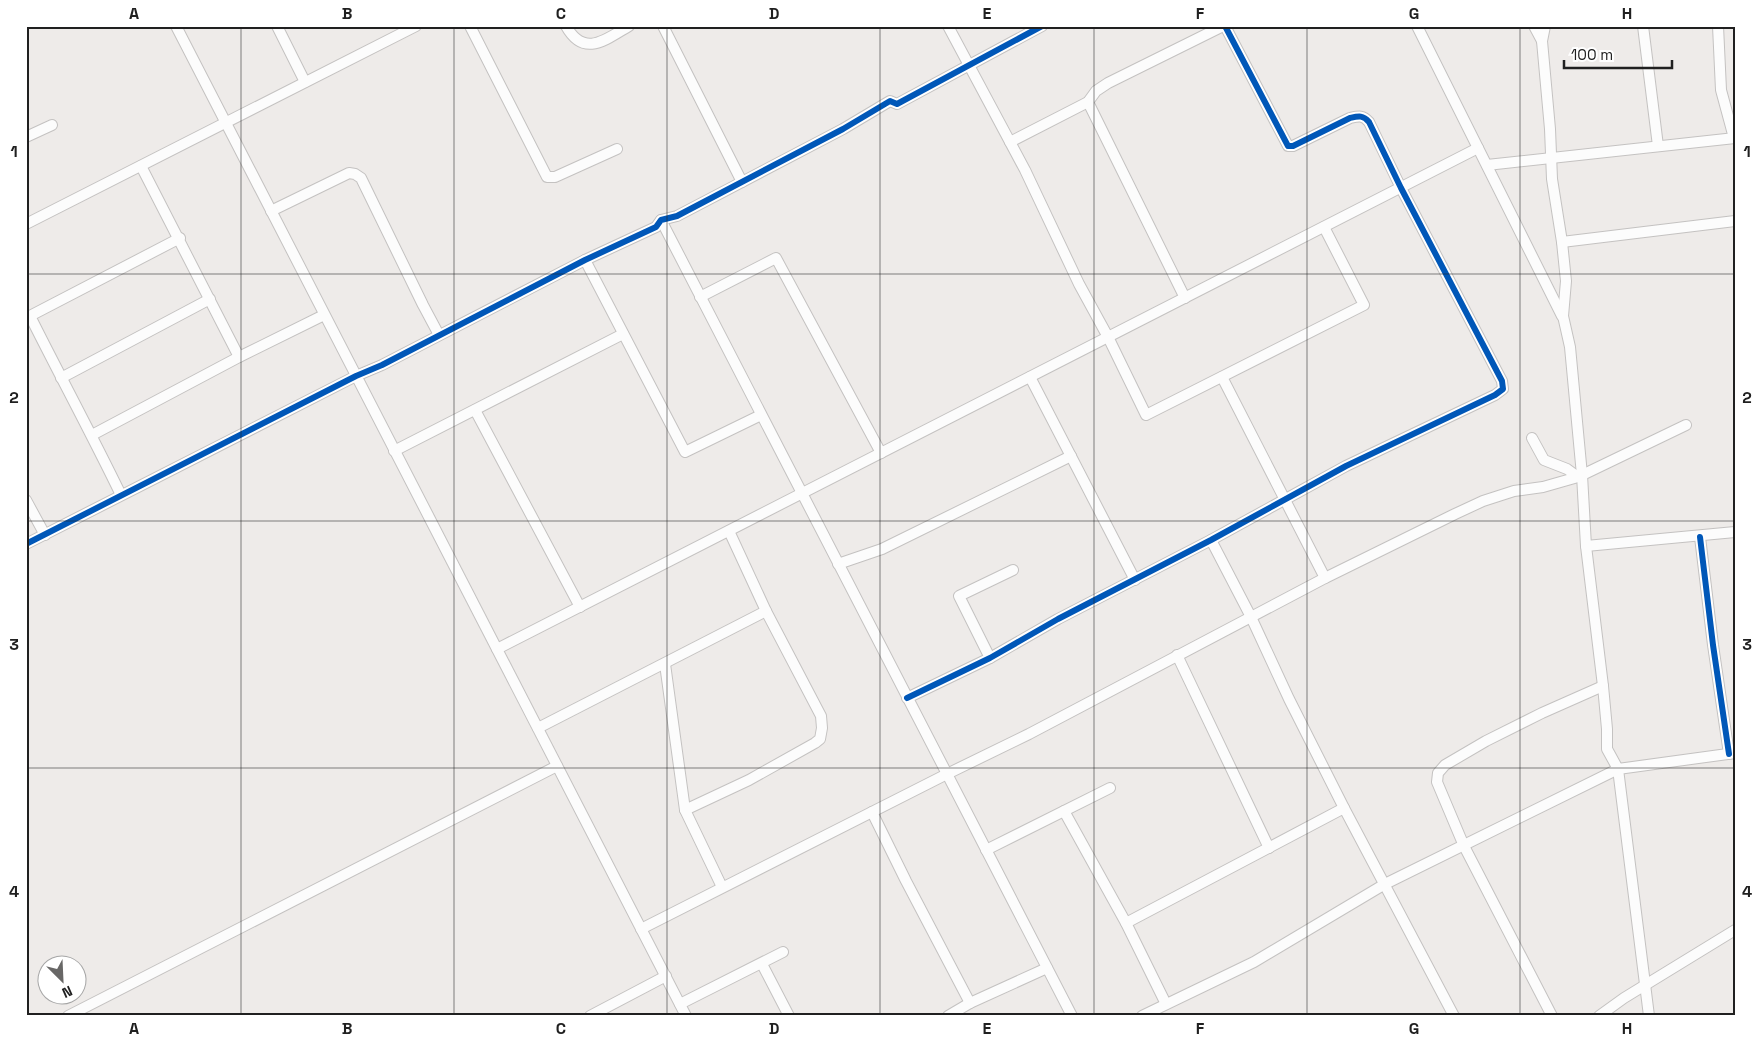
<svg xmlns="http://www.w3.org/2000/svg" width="1761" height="1042" viewBox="0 0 1761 1042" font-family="'Space Grotesk',sans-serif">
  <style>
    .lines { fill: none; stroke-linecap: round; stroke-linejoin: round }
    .minor-casing { stroke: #c4c2c1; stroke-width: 12 }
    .minor { stroke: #fcfcfc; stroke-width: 10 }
    .cycleway-casing { stroke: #fff; stroke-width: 9 }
    .cycleway { stroke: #0057b8; stroke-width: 6 }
    .grid { fill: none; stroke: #202020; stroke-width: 1; stroke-opacity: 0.55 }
    .neatline { fill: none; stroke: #202020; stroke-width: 2 }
    .grid-label { font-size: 16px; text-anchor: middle; font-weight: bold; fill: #202020 }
  </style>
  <rect width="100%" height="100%" fill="#eeebe9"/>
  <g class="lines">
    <defs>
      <g id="minor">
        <path d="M176,26L686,1016"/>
        <path d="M277,26L305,82"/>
        <path d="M470,26L547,177H555L617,149"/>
        <path d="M566,26C584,58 605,40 629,26"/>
        <path d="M663,26L742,182"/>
        <path d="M948,26L1025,170L1079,284L1108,337L1146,415L1364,305L1324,227"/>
        <path d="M1417,26L1562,316"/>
        <path d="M1534,26L1542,41"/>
        <path d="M1545,26L1542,41L1550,129L1552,179L1562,242L1566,281L1563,316L1570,347L1582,475L1586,546L1603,686L1607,729V749L1618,769L1649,1016"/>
        <path d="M1643,26L1658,146"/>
        <path d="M1718,26L1721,90L1734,138"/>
        <path d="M1088,102L1185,298"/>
        <path d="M26,137L52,125"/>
        <path d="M1010,142L1088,102L1096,91L1108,83L1223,26"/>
        <path d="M1487,165L1735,138"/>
        <path d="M141,166L239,357"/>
        <path d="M271,211L349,173L355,174L361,178L423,305L439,335"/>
        <path d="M661,220L1072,1016"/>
        <path d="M26,224L416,26"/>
        <path d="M1562,242L1735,221"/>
        <path d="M585,260L685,452L761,415"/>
        <path d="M700,297L776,258L881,453"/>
        <path d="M30,316C60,376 92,435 121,495"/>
        <path d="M26,318L180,238"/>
        <path d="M1030,377L1135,580"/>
        <path d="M1222,377L1325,578"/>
        <path d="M61,378L210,299"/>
        <path d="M475,410L580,607"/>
        <path d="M92,435L239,357L324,315"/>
        <path d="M1532,438L1544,460L1567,469L1578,477"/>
        <path d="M394,451L623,334"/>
        <path d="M26,500L45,535"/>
        <path d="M1700,537L1713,645L1729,754"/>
        <path d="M1211,540L1251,617L1289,699L1344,808L1454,1016"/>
        <path d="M26,544L356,376L382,365L585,260L656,227L661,220L677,216L843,129L890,101L897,104L1042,26"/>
        <path d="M1586,546L1735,532"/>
        <path d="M838,564L882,549L1071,456"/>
        <path d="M497,649L1478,148"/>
        <path d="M1177,655L1269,848"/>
        <path d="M990,658L959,596L1013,570"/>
        <path d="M665,664L685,810L722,887"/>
        <path d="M907,698L990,658L1058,619L1211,540L1346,466L1495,395L1503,389L1502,381L1401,188L1369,122C1363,115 1359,116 1350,118L1293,146H1288L1225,26"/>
        <path d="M538,728L766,611"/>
        <path d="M685,810L749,780L815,743L820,739L822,728L821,716L766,611L729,531"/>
        <path d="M1064,811L1126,923L1166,1004"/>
        <path d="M872,812L906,881L970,1003"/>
        <path d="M986,850L1110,788"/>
        <path d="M1126,923L1344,808"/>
        <path d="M641,929L947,774L1029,734L1325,578L1455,514L1483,501L1514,491L1543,487L1578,477L1686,425"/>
        <path d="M762,964L789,1016"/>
        <path d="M680,1004L783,952"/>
        <path d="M68,1016L557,766"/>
        <path d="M590,1016L666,976"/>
        <path d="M948,1016L970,1003L1047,968"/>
        <path d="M1142,1016L1254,962L1385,884L1618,769L1735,753"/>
        <path d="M1552,1016L1464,846L1437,782L1438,773L1445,765L1486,741L1542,713L1603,686"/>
        <path d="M1599,1016L1624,998L1735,930"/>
      </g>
    </defs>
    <use href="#minor" class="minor-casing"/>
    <use href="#minor" class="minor"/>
    <defs>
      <g id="cycleway">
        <path d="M1700,537L1713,645L1729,754"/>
        <path d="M26,544L356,376L382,365L585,260L656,227L661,220L677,216L843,129L890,101L897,104L1042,26"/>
        <path d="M907,698L990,658L1058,619L1211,540L1346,466L1495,395L1503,389L1502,381L1401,188L1369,122C1363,115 1359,116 1350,118L1293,146H1288L1225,26"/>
      </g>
    </defs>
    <use href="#cycleway" class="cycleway-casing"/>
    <use href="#cycleway" class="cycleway"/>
  </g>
  <path class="grid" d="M241,26V1016M454,26V1016M667,26V1016M880,26V1016M1094,26V1016M1307,26V1016M1520,26V1016M26,274H1735M26,521H1735M26,768H1735"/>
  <rect width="1761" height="1042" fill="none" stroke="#ffffff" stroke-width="55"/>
  <g transform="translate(62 980) rotate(156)"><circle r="24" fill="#ffffff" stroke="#a6a6a6"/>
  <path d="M0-4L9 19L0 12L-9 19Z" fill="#686766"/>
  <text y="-8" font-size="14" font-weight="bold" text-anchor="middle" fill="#202020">N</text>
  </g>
  <path d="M1564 60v8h108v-8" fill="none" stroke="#202020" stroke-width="2.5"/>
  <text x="1571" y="60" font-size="15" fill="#202020" stroke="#ffffff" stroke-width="4" paint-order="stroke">100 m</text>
  <rect x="28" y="28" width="1706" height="986" class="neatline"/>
  <g class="grid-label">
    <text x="134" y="19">A</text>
    <text x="347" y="19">B</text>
    <text x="561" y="19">C</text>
    <text x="774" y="19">D</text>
    <text x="987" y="19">E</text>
    <text x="1200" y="19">F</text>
    <text x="1414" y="19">G</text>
    <text x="1627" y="19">H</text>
    <text x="14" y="157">1</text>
    <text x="1747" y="157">1</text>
    <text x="14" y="403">2</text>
    <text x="1747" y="403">2</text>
    <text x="14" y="650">3</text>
    <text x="1747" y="650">3</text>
    <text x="14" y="897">4</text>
    <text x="1747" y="897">4</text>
    <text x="134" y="1034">A</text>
    <text x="347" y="1034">B</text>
    <text x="561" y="1034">C</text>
    <text x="774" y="1034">D</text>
    <text x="987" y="1034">E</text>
    <text x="1200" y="1034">F</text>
    <text x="1414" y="1034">G</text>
    <text x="1627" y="1034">H</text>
  </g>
</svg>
